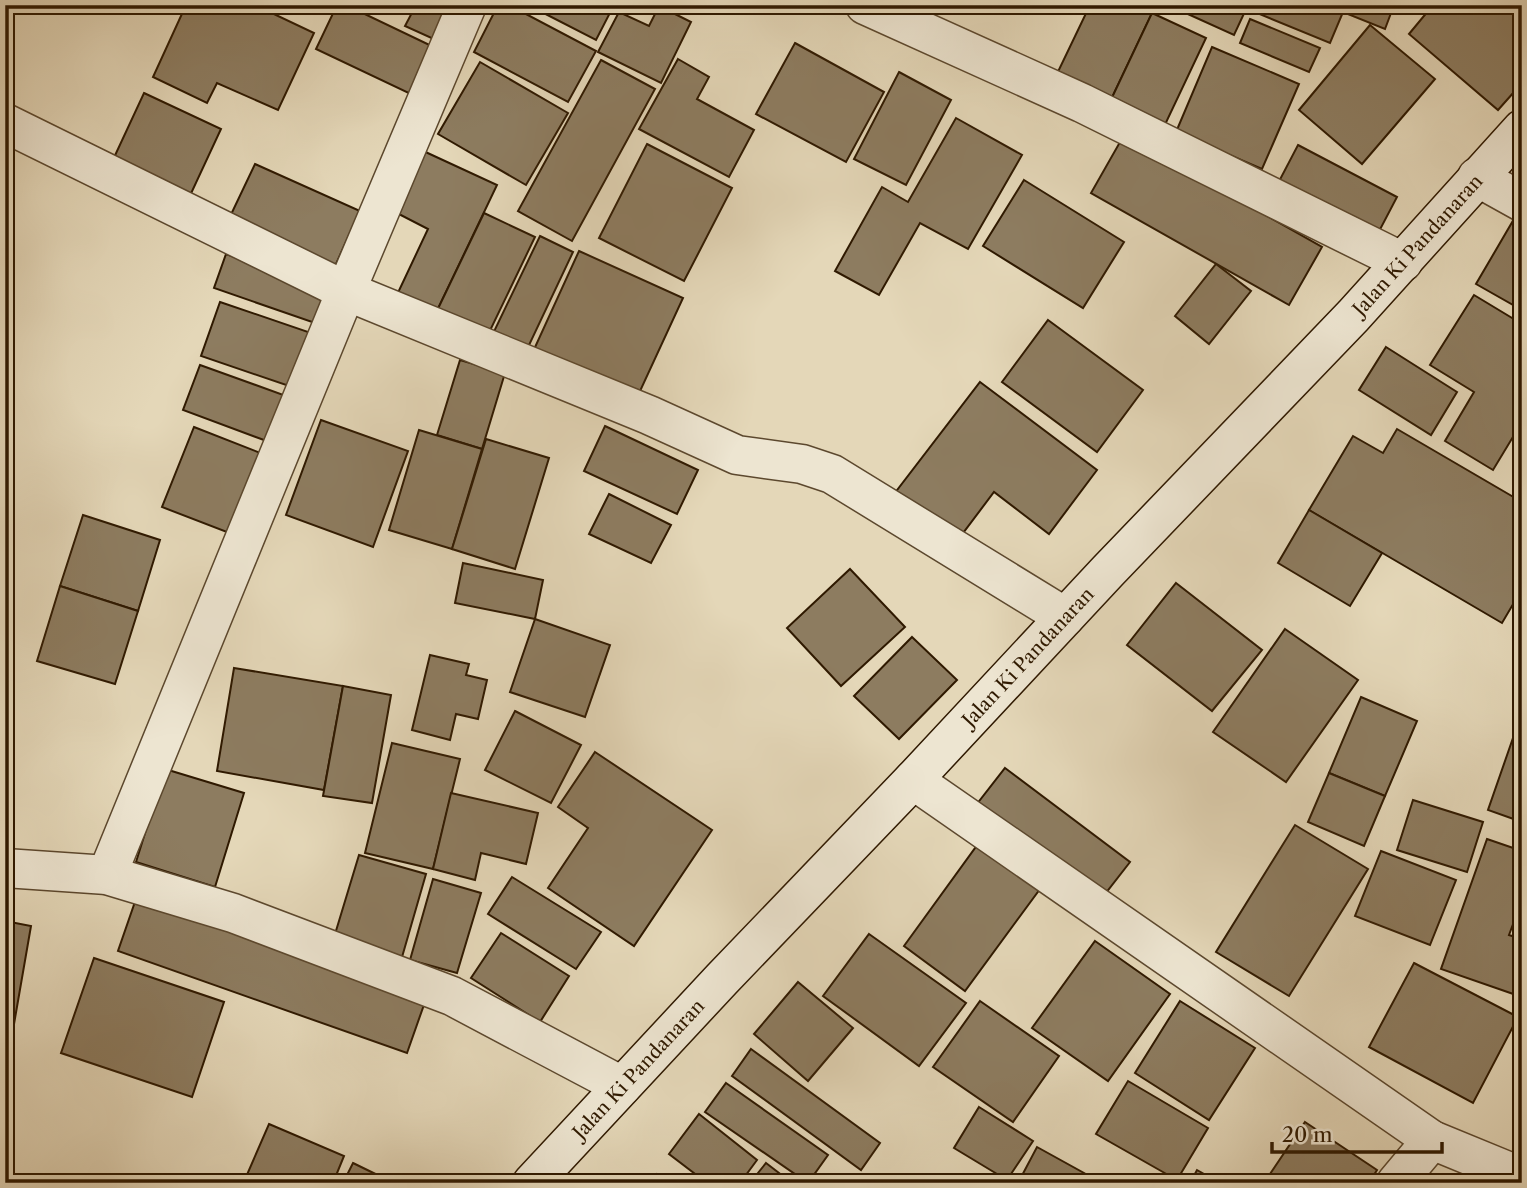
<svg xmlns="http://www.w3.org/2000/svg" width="1527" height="1188" viewBox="0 0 1527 1188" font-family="'Libre Caslon Text',serif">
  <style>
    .building { fill: #8d7c60; stroke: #2f1900; stroke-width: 2 }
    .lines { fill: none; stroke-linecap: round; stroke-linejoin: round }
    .minor-casing { stroke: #5c482e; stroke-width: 41 }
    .secondary-casing { stroke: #2f1900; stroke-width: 41 }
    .minor { stroke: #ede5d1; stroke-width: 38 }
    .secondary { stroke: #ede5d1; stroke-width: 38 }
    .labels { text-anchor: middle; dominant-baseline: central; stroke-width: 5; stroke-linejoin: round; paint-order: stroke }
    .street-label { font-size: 19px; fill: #2f1900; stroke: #ede5d1 }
  </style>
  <rect width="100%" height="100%" fill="#e4d7b8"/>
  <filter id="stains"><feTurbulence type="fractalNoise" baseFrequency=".00286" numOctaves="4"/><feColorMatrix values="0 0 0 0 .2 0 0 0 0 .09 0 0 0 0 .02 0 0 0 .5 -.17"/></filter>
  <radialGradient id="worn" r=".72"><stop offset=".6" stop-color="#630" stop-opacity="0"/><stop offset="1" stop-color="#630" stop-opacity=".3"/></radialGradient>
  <g class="building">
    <path d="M186,5H255L314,33L278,110L217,83L207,103L153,77Z"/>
    <path d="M337,5H346L440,50L417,97L316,49Z"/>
    <path d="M416,5H456L438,41L405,26Z"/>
    <path d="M498,5H509L596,51L568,102L474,52Z"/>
    <path d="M528,5H614L596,40Z"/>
    <path d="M683,5H704L701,12Z"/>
    <path d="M1090,5H1135L1152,13L1108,106L1054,80Z"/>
    <path d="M1168,5H1248L1234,35Z"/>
    <path d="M1260,5H1394L1385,29L1343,12L1330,43L1257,13Z"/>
    <path d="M1433,5H1522V83L1498,110L1409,34Z"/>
    <path d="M659,6L691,22L661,83L598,52L619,12L649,26Z"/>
    <path d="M1152,13L1206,38L1162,131L1108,106Z"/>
    <path d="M1250,19L1320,48L1309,72L1240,43Z"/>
    <path d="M1370,25L1435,79L1362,164L1299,110Z"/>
    <path d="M795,43L884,92L846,162L756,114Z"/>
    <path d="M1212,47L1299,84L1262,169L1176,132Z"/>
    <path d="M678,59L709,77L697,99L754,130L729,177L639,129Z"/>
    <path d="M601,60L655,89L572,241L518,211Z"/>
    <path d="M480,62L568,113L526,185L438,134Z"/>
    <path d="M899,72L951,100L906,185L854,159Z"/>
    <path d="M144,93L221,129L188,200L111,164Z"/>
    <path d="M956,118L1022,155L968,249L920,223L879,295L835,271L882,187L908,202Z"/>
    <path d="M1124,135L1322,247L1289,305L1091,193Z"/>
    <path d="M647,144L732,188L684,281L599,238Z"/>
    <path d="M1298,145L1397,197L1374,241L1275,189Z"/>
    <path d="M419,149L497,185L434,317L395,299L428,229L391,210Z"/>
    <path d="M255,164L360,211L332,273L226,225Z"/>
    <path d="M1024,180L1124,242L1083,308L983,246Z"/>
    <path d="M484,213L535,237L485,341L434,317Z"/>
    <path d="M1514,219L1522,224V310L1476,284Z"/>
    <path d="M540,236L573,252L522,360L488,344Z"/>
    <path d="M579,251L683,298L635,402L531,356Z"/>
    <path d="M226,254L327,289L315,323L214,288Z"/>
    <path d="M1216,264L1251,291L1209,344L1175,316Z"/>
    <path d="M1474,295L1522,324V422L1493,470L1445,441L1474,392L1430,365Z"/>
    <path d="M220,302L317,335L298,389L201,356Z"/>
    <path d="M1048,320L1143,390L1097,452L1002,382Z"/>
    <path d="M1386,347L1457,392L1431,435L1359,390Z"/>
    <path d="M460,360L505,373L482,449L437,435Z"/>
    <path d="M200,365L289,397L272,443L183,410Z"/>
    <path d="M980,382L1097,470L1049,534L994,492L954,545L891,498Z"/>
    <path d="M321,420L408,451L373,547L286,515Z"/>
    <path d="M605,426L698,470L677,514L584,471Z"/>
    <path d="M194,427L263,454L232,534L162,507Z"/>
    <path d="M1397,429L1522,502V589L1502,623L1309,510L1353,436L1383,453Z"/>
    <path d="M419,430L482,449L452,549L389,530Z"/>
    <path d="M486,439L549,458L515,569L452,549Z"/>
    <path d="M609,494L671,525L651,563L589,534Z"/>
    <path d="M1309,510L1382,553L1350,606L1278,563Z"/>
    <path d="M83,515L160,540L138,611L60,586Z"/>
    <path d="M463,563L543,580L535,619L455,603Z"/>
    <path d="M850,569L905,627L841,686L787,628Z"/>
    <path d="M1176,583L1262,650L1212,711L1127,645Z"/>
    <path d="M60,586L138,611L115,684L37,661Z"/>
    <path d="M535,619L610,645L585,717L510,692Z"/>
    <path d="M1285,629L1358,680L1286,782L1213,732Z"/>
    <path d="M912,637L957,680L899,739L854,696Z"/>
    <path d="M430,655L469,664L466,675L487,680L478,719L456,714L450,740L412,730Z"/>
    <path d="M234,668L343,686L324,790L217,771Z"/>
    <path d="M343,686L391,695L372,803L323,796Z"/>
    <path d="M1361,697L1417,721L1385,796L1329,773Z"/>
    <path d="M515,711L581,745L551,803L485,770Z"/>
    <path d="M1522,712V822L1488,810Z"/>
    <path d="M392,743L460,759L433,869L365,853Z"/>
    <path d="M595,752L712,830L634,946L548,888L588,828L558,807Z"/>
    <path d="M1005,768L1130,862L1098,903L973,809Z"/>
    <path d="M165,769L244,793L215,887L136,862Z"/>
    <path d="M1329,773L1385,796L1364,846L1308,822Z"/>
    <path d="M451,793L538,813L526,864L481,853L475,880L433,869Z"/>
    <path d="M1413,800L1483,822L1467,872L1397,850Z"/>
    <path d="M1295,825L1368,869L1289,996L1216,952Z"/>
    <path d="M1487,839L1522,851V900L1509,935L1522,939V997L1441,969Z"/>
    <path d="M978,844L1040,889L965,991L904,946Z"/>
    <path d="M1381,851L1456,880L1430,945L1355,916Z"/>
    <path d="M359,855L426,874L400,964L332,944Z"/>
    <path d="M512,877L601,932L576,969L488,914Z"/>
    <path d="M433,879L481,893L457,973L410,960Z"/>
    <path d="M137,896L426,999L407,1053L118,951Z"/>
    <path d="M5,921L31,926L5,1076Z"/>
    <path d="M501,933L569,976L540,1022L471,978Z"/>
    <path d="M869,934L966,1003L919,1066L823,996Z"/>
    <path d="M1095,941L1170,994L1108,1081L1032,1028Z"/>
    <path d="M94,958L224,1002L192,1097L61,1053Z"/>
    <path d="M1414,963L1518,1017L1473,1103L1369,1047Z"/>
    <path d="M798,982L853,1028L808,1081L754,1034Z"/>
    <path d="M980,1001L1059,1056L1013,1122L933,1067Z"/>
    <path d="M1180,1001L1255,1048L1209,1120L1135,1073Z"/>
    <path d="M751,1049L880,1143L861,1170L732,1076Z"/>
    <path d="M1128,1081L1208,1128L1177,1180L1096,1134Z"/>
    <path d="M726,1083L828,1155L808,1183L705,1112Z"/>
    <path d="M979,1107L1033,1141L1007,1180L954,1148Z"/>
    <path d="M699,1114L757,1160L740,1183H707L669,1154Z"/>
    <path d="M1305,1122L1377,1170L1369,1183H1264Z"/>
    <path d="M269,1124L344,1156L333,1183H259L246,1177Z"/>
    <path d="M1037,1147L1102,1183H1018Z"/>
    <path d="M353,1163L394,1183H343Z"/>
    <path d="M766,1163L792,1183H750Z"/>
    <path d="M1197,1170L1220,1183H1190Z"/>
    <path d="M657,1174L671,1183H651Z"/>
  </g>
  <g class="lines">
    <defs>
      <g id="minor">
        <path d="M865,5L1082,103L1403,262"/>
        <path d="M5,123L346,291L649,415L737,455L802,464L832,474L1065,617"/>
        <path d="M1477,177L1522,202"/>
        <path d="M913,780L1432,1140L1522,1177"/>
        <path d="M5,868L107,875L233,913L452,996L622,1086"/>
        <path d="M107,875L346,291L467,5"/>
        <path d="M1396,1183L1432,1140"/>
      </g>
      <g id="secondary">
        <path id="s1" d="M532,1183L722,979L913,780L1108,571L1353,316L1522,129"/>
      </g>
    </defs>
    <use href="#minor" class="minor-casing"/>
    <use href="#secondary" class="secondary-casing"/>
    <use href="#minor" class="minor"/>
    <use href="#secondary" class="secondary"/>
  </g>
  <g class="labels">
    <g class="street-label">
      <text stroke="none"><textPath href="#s1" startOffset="1290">Jalan Ki Pandanaran</textPath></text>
      <text stroke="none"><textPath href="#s1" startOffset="723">Jalan Ki Pandanaran</textPath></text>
      <text stroke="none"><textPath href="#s1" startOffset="156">Jalan Ki Pandanaran</textPath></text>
    </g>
  </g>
  <rect width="1527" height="1188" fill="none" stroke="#e4d7b8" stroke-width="28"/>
  <rect x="7" y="7" width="1513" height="1174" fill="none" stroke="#2f1900" stroke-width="3.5"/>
  <rect x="14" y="14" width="1499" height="1160" fill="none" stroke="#2f1900" stroke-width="2"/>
  <path d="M1272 1142v10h170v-10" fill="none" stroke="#2f1900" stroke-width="3.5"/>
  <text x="1282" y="1142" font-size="21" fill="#2f1900" stroke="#ede5d1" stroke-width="5" paint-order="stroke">20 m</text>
  <rect width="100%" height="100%" filter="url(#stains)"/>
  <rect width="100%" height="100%" fill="url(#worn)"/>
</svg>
